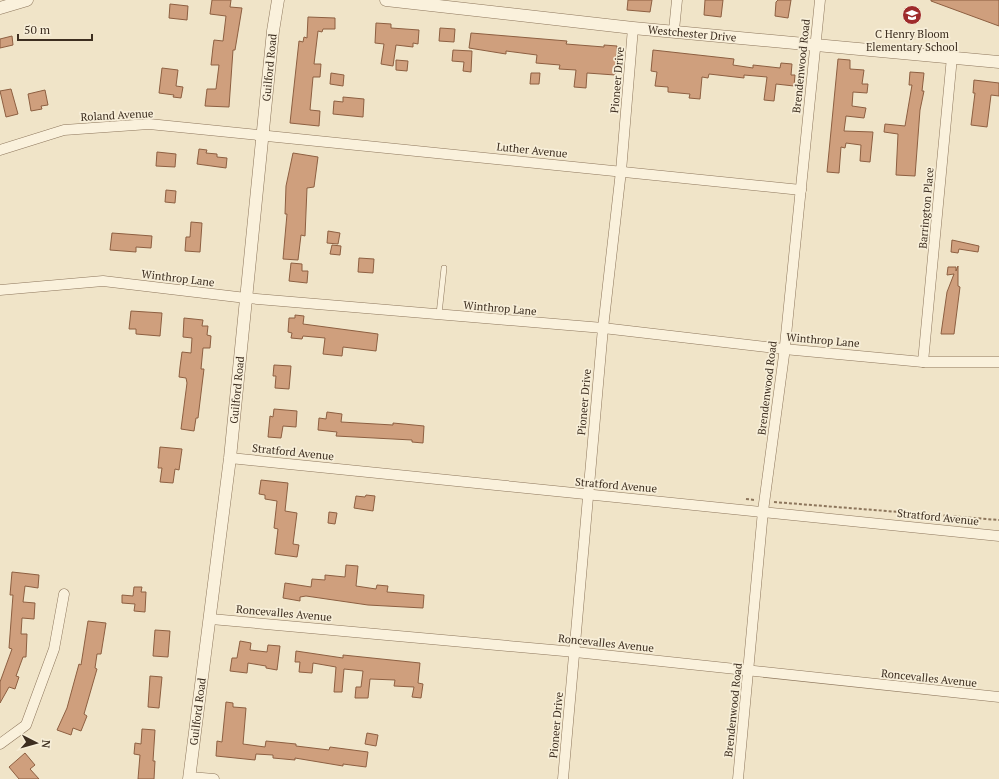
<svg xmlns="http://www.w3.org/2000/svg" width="999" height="779" viewBox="0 0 999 779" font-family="'PT Serif',serif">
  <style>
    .building { fill: #cf9f7d; stroke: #8d5f41 }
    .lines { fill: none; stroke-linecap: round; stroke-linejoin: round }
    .service-casing { stroke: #8d765c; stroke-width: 6 }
    .minor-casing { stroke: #8d765c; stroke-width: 11 }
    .tertiary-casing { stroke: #8d765c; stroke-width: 13 }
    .path { stroke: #8d765c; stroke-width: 2; stroke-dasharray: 3 2; stroke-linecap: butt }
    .service { stroke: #faf1dc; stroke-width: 5 }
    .minor { stroke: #faf1dc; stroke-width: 10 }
    .tertiary { stroke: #faf1dc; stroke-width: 12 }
    .labels { text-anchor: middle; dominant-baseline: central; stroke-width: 3.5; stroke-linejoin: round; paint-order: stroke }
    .street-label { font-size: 11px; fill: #3d2e20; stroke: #f7eed8 }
    .poi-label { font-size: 11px; fill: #3d2e20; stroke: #f7eed8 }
  </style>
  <rect width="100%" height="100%" fill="#f0e4c8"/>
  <g class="building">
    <path d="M212,0H231L230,7L242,8L235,50H233L229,107L205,106L207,89H216L219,65H211L213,47L214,40L223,41L226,16L210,14Z"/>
    <path d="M628,0H652L650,12L627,10Z"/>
    <path d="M705,0H723L721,17L704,15Z"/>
    <path d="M778,0H791L788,18L775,16L776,2Z"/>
    <path d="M931,0H999V26L931,1Z"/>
    <path d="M170,4L188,6L187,20L169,18Z"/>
    <path d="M308,17L335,18V29H323L322,32L318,31L314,64H321L320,77H313L310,110L320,111L319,126L290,123L299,41L303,42L304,37L307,38Z"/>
    <path d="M376,23L391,24V28L419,30L418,44L413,43V47L396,45L393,66L381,64L384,44L375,43Z"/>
    <path d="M440,28L455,29L454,42L439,41Z"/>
    <path d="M471,33L567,41L566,44L604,47V45L617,46L615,75L587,73L586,88L574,87L576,70L559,69L560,65L536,63L537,55L506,51V54L469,48Z"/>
    <path d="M12,36L13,45L0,48V39Z"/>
    <path d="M453,50L472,51L471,72L463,71L464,62L452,61Z"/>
    <path d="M653,50L734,59L733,65L753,68V65L780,68L781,63L792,64L791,75H795L794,86L776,84L774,101L764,100L767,77L744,75V78L709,74L708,78L702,77L700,99L689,98L690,94L668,92V87L655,86L657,72L651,71Z"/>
    <path d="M838,59L850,60V69L864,70L862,84H868L867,93L853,92L852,106L866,108L864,118L846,116L844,131L873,132L870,162L860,161L861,145L846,143L845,148L841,147L839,173L827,172Z"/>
    <path d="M396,60L408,61L407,71L396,70Z"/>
    <path d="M162,68L178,70L176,86L183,87L181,98L173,97L174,95L159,93Z"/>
    <path d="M910,72L924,73L922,91H924L920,110L915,176L896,175L898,134L884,132L885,124L905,126L912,85H909Z"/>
    <path d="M331,73L344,75L343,86L330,84Z"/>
    <path d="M531,73H540L539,84H530Z"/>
    <path d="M974,80L999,83V96L991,95L987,127L971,125L975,93H973Z"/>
    <path d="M11,89L18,114L6,117L0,91Z"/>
    <path d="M45,90L48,105L41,106L42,109L31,111L28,94Z"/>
    <path d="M343,97L364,99L363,117L333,114L334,101L343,102Z"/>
    <path d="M199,149L207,150L206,153L217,154V157L227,158L226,168L197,164Z"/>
    <path d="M157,152L176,154L175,167L156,166Z"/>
    <path d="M293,153L318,157L314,187L307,188L305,236L301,235L298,260L283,259L287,214H285L286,186Z"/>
    <path d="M166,190L176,191L175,203L165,202Z"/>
    <path d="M191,222L202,223L200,252L185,251L186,237H190Z"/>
    <path d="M328,231L340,233L338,244L327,243Z"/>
    <path d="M112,233L152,236L151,248L136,247V252L110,250Z"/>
    <path d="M952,240L979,246L978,252L959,249L958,253L951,252Z"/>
    <path d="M332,245L341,246L340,255L330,254Z"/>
    <path d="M359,258L374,259L373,273L358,272Z"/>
    <path d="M291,263L302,264V271H308L307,283L289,281Z"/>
    <path d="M958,266V286L960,287L954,334H941L947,292L954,274L947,275L948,267H956V271Z"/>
    <path d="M131,311L162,313L160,336L136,334V329H129Z"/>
    <path d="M295,315L304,316L303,324L378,334L376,351L343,347L342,356L323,354L325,338L303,336L302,339L291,338L292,333L288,332L289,318H295Z"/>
    <path d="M184,318L203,320L202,326H208L207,335L211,336L210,348H203L201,369H204L202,385L198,418H196L194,431L181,429L187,383L186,378L179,377L180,367L182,352L191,353L192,338L183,337Z"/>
    <path d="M274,365L291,366L289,389L275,388L276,376H273Z"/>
    <path d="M274,409L297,411L296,427L283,426L281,438L268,437L270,416L273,417Z"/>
    <path d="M327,412L342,414L341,422L393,425V423L424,426L423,443L412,442V440L336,436L337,432L318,430L319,418L326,419Z"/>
    <path d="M160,447L182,449L179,470L175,469L173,483L160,482L162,468H158Z"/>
    <path d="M261,480L288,483L285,511L297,513L293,544L299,545L297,557L275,554L278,529L274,528L277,501L265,499V495L259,494Z"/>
    <path d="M366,495L375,496L373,511L354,508L356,496L365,497Z"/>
    <path d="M329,512L337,513L335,524L328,523Z"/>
    <path d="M346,565L358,566L356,586L376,589L377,585L388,586L387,592L424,595L423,608L368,605L306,596L300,597V601L283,598L285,583L311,587L312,579L325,580V575L345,577Z"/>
    <path d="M12,572L39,575L38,588L25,586L23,602L35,603L34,619L22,618L21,634H27L26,657H23L16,676L19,677L15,689L9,687L0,703V682L12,649L9,648L13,595H10Z"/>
    <path d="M134,587H142L141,592H146L145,612L134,611L135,604L122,603V595L133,596Z"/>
    <path d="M88,621L106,623L101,654H97L95,668L97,669L84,714L87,716L81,731L73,728L71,735L57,730L67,708L79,664L81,665Z"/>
    <path d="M155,630L170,631L168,657L153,656Z"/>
    <path d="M240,641L251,643L250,650L267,652L268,645L280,646L277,670L266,668V666L248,663L247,673L230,671L232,658H237Z"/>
    <path d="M296,651L343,658V655L420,663L418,683L423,684L421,698L412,697L414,687L394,686L395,680L370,679L368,698H355L356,687H361L363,671L344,669L342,692H334L336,667L313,663L312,673L299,672L300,662H295Z"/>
    <path d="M150,676L162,677L159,708L148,707Z"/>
    <path d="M226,702L233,703V707L246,708L243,744L265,747L266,741L296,744V746L329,750L330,747L368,752L366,767L343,764V766L295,758V760L273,758V755L256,754L255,760L216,756L217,741L222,742Z"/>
    <path d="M142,729L155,730L153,761H155L154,779H138L140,755L134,754L135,743L141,744Z"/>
    <path d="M367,733L378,735L376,746L365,744Z"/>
    <path d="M25,753L35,765L30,769L39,779H19L9,767Z"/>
  </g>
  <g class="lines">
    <defs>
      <path id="service" d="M439,314L444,268"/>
      <g id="minor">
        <path d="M674,30L677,0"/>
        <path d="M0,150L64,130L149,124L801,190"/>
        <path d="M0,290L103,281L246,298L603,328L784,349L923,362H999"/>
        <path d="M923,362L952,57"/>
        <path d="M230,458L999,536"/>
        <path d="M211,619L575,652L999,697"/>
        <path d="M0,744L26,725L54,649L64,594"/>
        <path d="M190,777L214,779"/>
        <path d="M563,779L603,328L621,171L633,28"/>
        <path d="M738,779L763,511L784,355L820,0"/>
      </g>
      <g id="tertiary">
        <path id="s1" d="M386,0L633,28L999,62"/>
        <path d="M0,8L27,0"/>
        <path id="s2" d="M189,779L230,458L273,31L278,0"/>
      </g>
    </defs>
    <use href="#service" class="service-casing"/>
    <use href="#minor" class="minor-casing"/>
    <use href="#tertiary" class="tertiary-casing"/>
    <g class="path">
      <path d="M746,499L755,500"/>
      <path d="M774,502L999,520"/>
    </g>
    <use href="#service" class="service"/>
    <use href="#minor" class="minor"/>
    <use href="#tertiary" class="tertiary"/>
  </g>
  <defs>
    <symbol id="school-disc" viewBox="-11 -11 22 22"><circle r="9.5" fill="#9e2a2b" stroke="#f7eed8"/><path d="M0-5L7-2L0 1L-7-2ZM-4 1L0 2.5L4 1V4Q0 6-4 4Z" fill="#fff"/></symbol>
  </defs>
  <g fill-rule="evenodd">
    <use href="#school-disc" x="901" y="4" width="22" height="22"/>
  </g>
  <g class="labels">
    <g class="street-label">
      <text stroke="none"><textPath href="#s1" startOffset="308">Westchester Drive</textPath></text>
      <text transform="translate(801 66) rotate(-84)">Brendenwood Road</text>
      <text stroke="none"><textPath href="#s2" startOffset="716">Guilford Road</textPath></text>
      <text transform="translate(617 80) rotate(-85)">Pioneer Drive</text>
      <text transform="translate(117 115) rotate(-3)">Roland Avenue</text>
      <text transform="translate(532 150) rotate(6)">Luther Avenue</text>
      <text transform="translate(926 208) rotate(-85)">Barrington Place</text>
      <text transform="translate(178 278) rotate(7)">Winthrop Lane</text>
      <text transform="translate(500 308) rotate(5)">Winthrop Lane</text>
      <text transform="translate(823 340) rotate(5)">Winthrop Lane</text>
      <text transform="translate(767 388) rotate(-83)">Brendenwood Road</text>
      <text stroke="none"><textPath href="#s2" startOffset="392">Guilford Road</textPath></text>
      <text transform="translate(584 402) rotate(-85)">Pioneer Drive</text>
      <text transform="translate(293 452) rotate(6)">Stratford Avenue</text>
      <text transform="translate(616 485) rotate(5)">Stratford Avenue</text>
      <text transform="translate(938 517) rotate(6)">Stratford Avenue</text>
      <text transform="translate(284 613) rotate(5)">Roncevalles Avenue</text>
      <text transform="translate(606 643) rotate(6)">Roncevalles Avenue</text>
      <text transform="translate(929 678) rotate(6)">Roncevalles Avenue</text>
      <text transform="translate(733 710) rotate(-84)">Brendenwood Road</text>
      <text stroke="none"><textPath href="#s2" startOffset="68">Guilford Road</textPath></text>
      <text transform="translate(556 725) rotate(-85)">Pioneer Drive</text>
    </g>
    <g class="poi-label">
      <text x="912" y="34">C Henry Bloom<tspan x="912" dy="13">Elementary School</tspan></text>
    </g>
  </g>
  <g transform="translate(36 743) rotate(96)" stroke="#f7eed8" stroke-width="3" paint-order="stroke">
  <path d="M0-3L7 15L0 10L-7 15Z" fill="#3d2e20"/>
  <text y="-6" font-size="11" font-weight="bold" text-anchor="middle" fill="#3d2e20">N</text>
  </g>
  <path d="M18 34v6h74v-6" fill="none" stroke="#3d2e20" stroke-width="2"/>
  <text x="24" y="34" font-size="12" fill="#3d2e20" stroke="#f7eed8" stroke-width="3" paint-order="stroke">50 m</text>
</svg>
